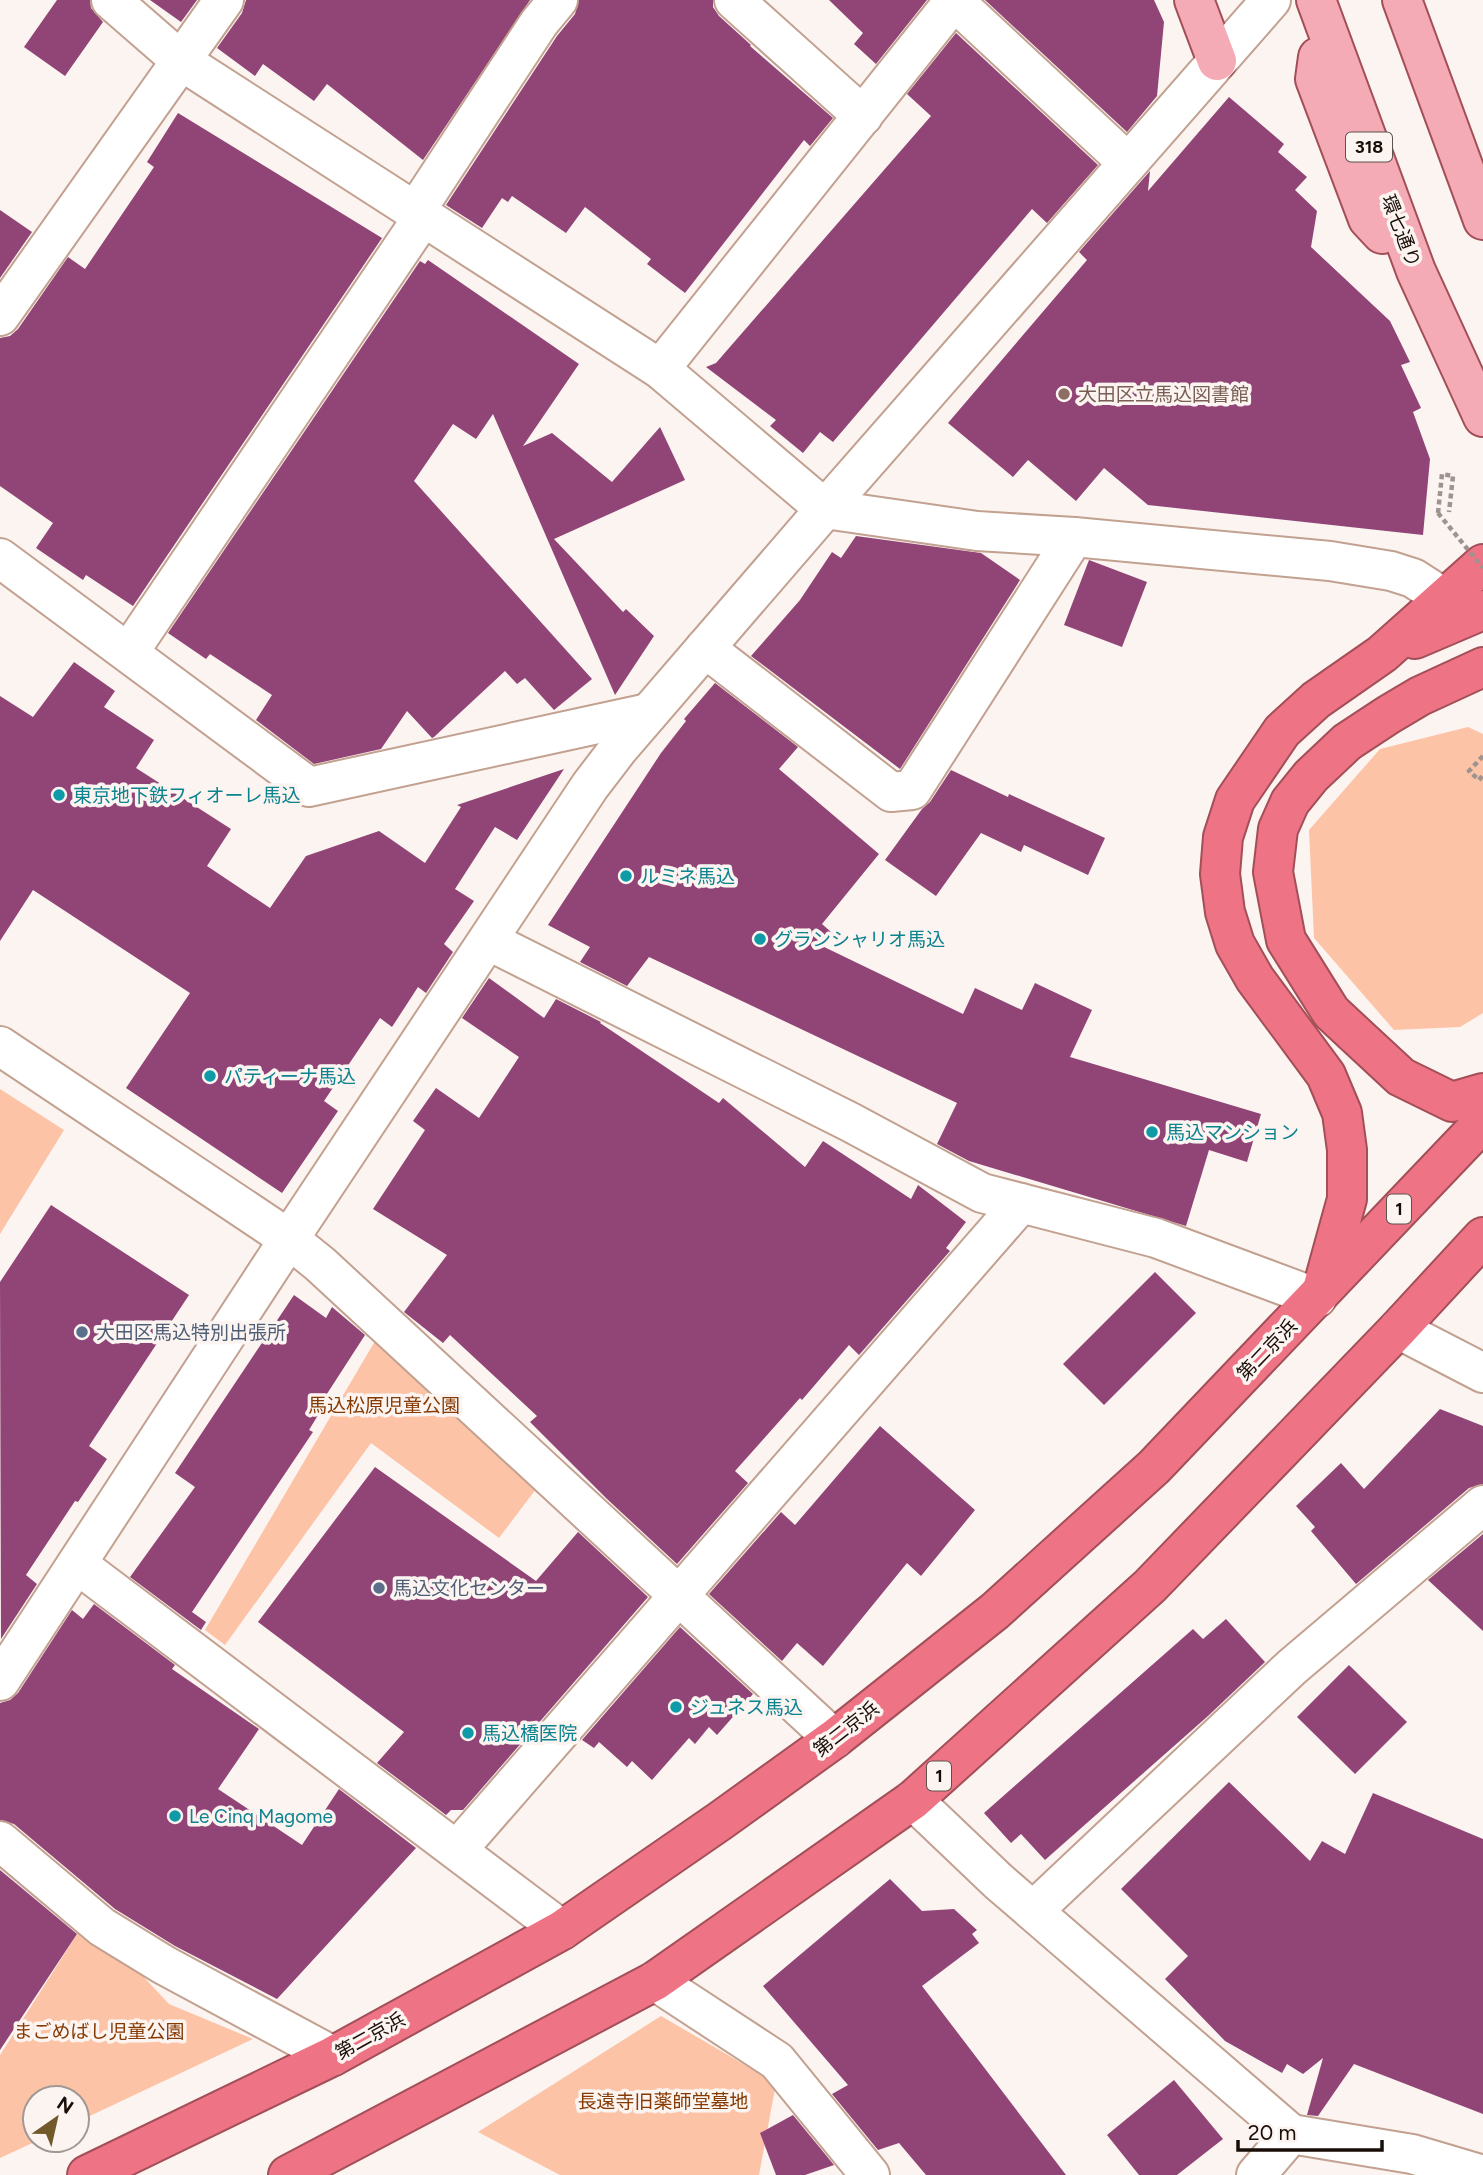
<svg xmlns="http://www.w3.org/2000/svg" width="1483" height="2175" viewBox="0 0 1483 2175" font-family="Figtree,'Noto Sans JP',sans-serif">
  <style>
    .green { fill: #fcc3a6 }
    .building { fill: #904576 }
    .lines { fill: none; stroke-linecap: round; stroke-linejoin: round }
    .minor-casing { stroke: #c2a190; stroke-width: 42 }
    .major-casing { stroke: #a34f58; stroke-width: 42 }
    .highway-casing { stroke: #a34f58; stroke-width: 42 }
    .path { stroke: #9d938f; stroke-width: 4.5; stroke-dasharray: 5 3.5; stroke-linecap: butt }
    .minor { stroke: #fff; stroke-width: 38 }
    .major { stroke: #f5abb5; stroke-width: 38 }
    .highway { stroke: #ee7384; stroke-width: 38 }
    .path-bridge { stroke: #9d938f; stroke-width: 4.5; stroke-dasharray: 5 3.5; stroke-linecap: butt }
    .education-dot { fill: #8d6e63; stroke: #fcf4f1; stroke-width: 2.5 }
    .culture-dot { fill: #0f9aa8; stroke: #fcf4f1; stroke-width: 2.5 }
    .service-dot { fill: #5c6f8a; stroke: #fcf4f1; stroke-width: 2.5 }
    .labels { text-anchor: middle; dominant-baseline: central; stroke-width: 7; stroke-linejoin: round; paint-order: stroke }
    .shield { fill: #fcf4f1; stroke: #5d524d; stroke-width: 2 }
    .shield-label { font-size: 18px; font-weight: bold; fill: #190d07 }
    .street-label { font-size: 19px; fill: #190d07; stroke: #fcf4f1 }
    .education-label { font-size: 19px; fill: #785e54; stroke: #fcf4f1; text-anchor: start }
    .culture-label { font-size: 19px; fill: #0d838f; stroke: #fcf4f1; text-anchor: start }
    .service-label { font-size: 19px; fill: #4e5e75; stroke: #fcf4f1; text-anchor: start }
    .park-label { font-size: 19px; fill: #863a03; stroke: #fcf4f1 }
  </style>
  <rect width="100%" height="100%" fill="#fcf4f1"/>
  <g class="green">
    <path d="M1468,727L1483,734V1013L1460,1027L1394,1030L1314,938L1309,830L1380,749Z"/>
    <path d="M0,1089L64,1130L0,1234Z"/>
    <path d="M375,1341L536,1489L499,1538L371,1443L225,1645L205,1630Z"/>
    <path d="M81,1928L139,1972L169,2004L253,2039L77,2122V2098H35V2140H39L0,2158V2055Z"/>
    <path d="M661,2016L776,2083L759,2175H560L478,2132Z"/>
  </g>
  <g class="building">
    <path d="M57,0H90L91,8L103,22L65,76L24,47Z"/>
    <path d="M150,0H197L181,22Z"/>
    <path d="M246,0H530L423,160L327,84L314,101L263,64L255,76L217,48L242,13Z"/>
    <path d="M579,0H713V7L719,16L751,45L750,46L833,118L810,146L804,140L685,293L647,264L651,259L585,207L566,233L512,196L508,202L502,198L482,228L446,205L557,36L575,14Z"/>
    <path d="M829,0H927L876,64L854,44L863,33Z"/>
    <path d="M985,0H1154L1164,22L1157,96L1127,132Z"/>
    <path d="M956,33L1098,165L1047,223L1032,209L833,442L820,432L803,453L770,426L776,420L706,367L716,363L931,116L907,94Z"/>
    <path d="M1229,97L1284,144L1278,152L1307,177L1295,190L1317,211L1311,247L1390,321L1410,362L1401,365L1421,408L1413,412L1430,459L1423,535L1148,505L1104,468L1076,501L1028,460L1013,477L948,423L1087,260L1079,252L1150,171L1148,191Z"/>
    <path d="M178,113L382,238L133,606L86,575L83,580L36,548L53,523L0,486V338L10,336L18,329L68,257L85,269L154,167L147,162Z"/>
    <path d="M0,210L32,232L0,278Z"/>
    <path d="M428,260L579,364L523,446L552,433L612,482L660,427L685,480L554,539L623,612L626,609L654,636L615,695L493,414L476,439L453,424L414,481L592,679L554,710L525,678L517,684L505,671L434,737L432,738L407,711L381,749L314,764L256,720L272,695L210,654L206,659L168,633L420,261L425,264Z"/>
    <path d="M856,536L981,553L1020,580L900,769L751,656L800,600L832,552L841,558Z"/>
    <path d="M1089,560L1147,582L1122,647L1064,625Z"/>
    <path d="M74,662L115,691L104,707L154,740L136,768L231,829L207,866L270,908L306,856L379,831L425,863L461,807L457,805L564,769L517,840L495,827L455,889L474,901L444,944L453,952L426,993L418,987L392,1027L380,1018L324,1101L338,1111L282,1193L126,1088L190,993L33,890L0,941V696L33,717Z"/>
    <path d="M715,683L798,747L779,769L879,854L822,924L831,932L820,945L963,1014L975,988L1022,1010L1035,983L1092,1010L1070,1057L1261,1114L1247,1162L1209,1150L1186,1226L969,1161L937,1144L957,1103L649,957L627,986L580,962L590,947L548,925L661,753L686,721L684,719Z"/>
    <path d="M951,770L1008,797L1009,794L1105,838L1088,875L1024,845L1021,852L981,833L936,896L885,860L922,809L930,802Z"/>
    <path d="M489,978L544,1018L556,999L601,1022L600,1023L719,1103L723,1098L805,1167L823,1141L911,1199L918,1185L966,1222L946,1248L950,1251L859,1355L849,1345L802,1400L800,1398L735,1471L748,1483L677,1564L607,1499L530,1422L537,1416L450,1335L443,1343L404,1312L447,1255L373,1209L425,1130L413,1121L436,1088L479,1118L519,1057L462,1018Z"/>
    <path d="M51,1205L189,1295L89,1446L107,1459L78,1502L75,1501L26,1575L37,1584L1,1639L0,1282Z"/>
    <path d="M1155,1272L1196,1313L1104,1405L1063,1364Z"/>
    <path d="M294,1295L326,1318L332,1307L365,1335L323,1400L326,1402L309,1430L313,1432L192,1612L206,1622L201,1630L130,1577L195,1487L175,1473Z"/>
    <path d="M1440,1409L1483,1426V1484L1469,1488L1356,1584L1311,1531L1315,1527L1296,1506L1341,1463L1364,1489Z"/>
    <path d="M880,1426L975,1510L921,1576L907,1563L823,1666L797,1643L782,1661L709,1594L781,1512L795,1525Z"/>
    <path d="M375,1467L536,1581L578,1532L648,1597L463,1810H451L446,1815L377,1763L404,1732L258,1622Z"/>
    <path d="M1483,1534V1631L1428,1580Z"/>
    <path d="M94,1604L175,1665L172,1669L259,1729L218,1789L302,1845L339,1789L416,1848L277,1999L175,1946L115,1909L14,1824L0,1820V1703L10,1700L18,1693L72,1610L83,1619Z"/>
    <path d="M1226,1619L1265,1662L1208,1716L1045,1860L1021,1834L1011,1843L984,1813L1193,1629L1203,1639Z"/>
    <path d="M680,1627L753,1694L717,1735L709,1727L695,1744L689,1738L652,1780L632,1761L627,1767L599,1742L594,1748L582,1740Z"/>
    <path d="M1349,1665L1407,1722L1355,1774L1297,1717Z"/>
    <path d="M1229,1782L1310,1861L1322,1841L1345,1854L1373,1793L1483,1839V2114L1354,2064L1318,2116L1307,2115L1323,2058L1303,2074L1287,2064L1282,2073L1225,2041L1165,1979L1188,1956L1121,1889Z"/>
    <path d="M0,1870L77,1934L0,2050Z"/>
    <path d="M890,1879L922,1911L954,1909L977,1930L972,1934L979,1943L922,1986L1066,2175H926L899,2143L878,2150L832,2094L848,2085L763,1986Z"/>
    <path d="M1174,2080L1223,2139L1177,2175H1139L1107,2135Z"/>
    <path d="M793,2115L834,2165L805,2175H776L760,2133Z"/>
  </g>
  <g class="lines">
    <defs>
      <g id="minor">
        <path d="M111,0L180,60L660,369L825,509L977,531L1074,537L1330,561L1391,571L1413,578L1444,598"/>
        <path d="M734,0L863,116"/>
        <path d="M953,0L1128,163"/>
        <path d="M415,212L539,23L558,0"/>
        <path d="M0,316L224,0"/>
        <path d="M660,369L954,1"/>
        <path d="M0,558L309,787L648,713"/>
        <path d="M705,648L891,792L912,790L1074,537"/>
        <path d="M129,652L423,217"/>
        <path d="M489,941L850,1122L982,1193L1156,1238L1317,1298"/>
        <path d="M0,1046L289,1239L320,1264L834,1739"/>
        <path d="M1398,1329L1483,1373"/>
        <path d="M77,1564L562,1930"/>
        <path d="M0,1681L289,1239L590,786L619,748L825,509L1271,0"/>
        <path d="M913,1800L998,1881L1291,2134L1412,2154L1483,2175"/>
        <path d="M0,1841L102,1927L164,1965L333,2056"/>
        <path d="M457,1850L1021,1203"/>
        <path d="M1033,1911L1292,1667L1483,1505"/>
        <path d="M655,1981L777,2061L870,2175"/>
        <path d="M1256,2175L1291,2134"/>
      </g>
      <g id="major">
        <path d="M1194,0L1217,61"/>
        <path d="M1316,0L1416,271L1483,417"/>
        <path d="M1402,0L1483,220"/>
        <path d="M1318,57L1315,79L1368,219L1382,234"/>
      </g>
      <g id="highway">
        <path d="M1415,639L1483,610"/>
        <path d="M1483,667L1420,696L1388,715L1347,742L1311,776L1290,802L1278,829L1273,872L1286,940L1331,1012L1401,1077L1452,1102L1483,1093"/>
        <path d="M1323,1286L1347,1199V1150L1342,1113L1326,1075L1255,979L1235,944L1225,912L1220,874L1223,837L1235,800L1282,731L1316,700L1382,654L1483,564"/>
        <path d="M87,2175L333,2056L562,1930L720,1821L834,1739L995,1611L1154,1467L1483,1122"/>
        <path d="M288,2175L655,1981L913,1800L1150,1586L1398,1329L1483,1237"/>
      </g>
    </defs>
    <use href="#minor" class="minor-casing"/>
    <use href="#major" class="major-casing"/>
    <use href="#highway" class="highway-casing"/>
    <g class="path">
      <path d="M1438,513L1442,474L1453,476L1449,512"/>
      <path d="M1483,756L1469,771L1479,780L1483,775"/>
    </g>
    <use href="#minor" class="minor"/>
    <use href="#major" class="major"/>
    <use href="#highway" class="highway"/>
    <path class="path-bridge" d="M1438,513L1483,568"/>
  </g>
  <circle class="education-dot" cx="1064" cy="394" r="7"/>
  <g class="culture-dot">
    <circle cx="59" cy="795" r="7"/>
    <circle cx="626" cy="876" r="7"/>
    <circle cx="760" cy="939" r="7"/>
    <circle cx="210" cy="1076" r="7"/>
    <circle cx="1152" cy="1132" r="7"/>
    <circle cx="676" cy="1707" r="7"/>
    <circle cx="468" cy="1733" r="7"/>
    <circle cx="175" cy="1816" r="7"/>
  </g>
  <g class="service-dot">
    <circle cx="82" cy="1332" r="7"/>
    <circle cx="379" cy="1588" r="7"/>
  </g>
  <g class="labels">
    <g class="shield">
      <rect x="1346" y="132.5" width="46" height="29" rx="5"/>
      <rect x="1387" y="1194.5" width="24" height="29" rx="5"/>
      <rect x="927" y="1761.5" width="24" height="29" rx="5"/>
    </g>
    <g class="shield-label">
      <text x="1369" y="147">318</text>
      <text x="1399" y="1209">1</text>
      <text x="939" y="1776">1</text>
    </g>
    <g class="street-label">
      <text transform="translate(1401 231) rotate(69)">環七通り</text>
      <text transform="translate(1267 1350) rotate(-46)">第二京浜</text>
      <text transform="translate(846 1729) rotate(-38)">第二京浜</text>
      <text transform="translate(370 2036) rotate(-29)">第二京浜</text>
    </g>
    <g class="education-label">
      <text x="1078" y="394">大田区立馬込図書館</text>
    </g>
    <g class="culture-label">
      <text x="73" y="795">東京地下鉄フィオーレ馬込</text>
      <text x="640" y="876">ルミネ馬込</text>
      <text x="774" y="939">グランシャリオ馬込</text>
      <text x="224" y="1076">パティーナ馬込</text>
      <text x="1166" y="1132">馬込マンション</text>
      <text x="690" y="1707">ジュネス馬込</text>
      <text x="482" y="1733">馬込橋医院</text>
      <text x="189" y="1816">Le Cinq Magome</text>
    </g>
    <g class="service-label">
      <text x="96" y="1332">大田区馬込特別出張所</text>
      <text x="393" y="1588">馬込文化センター</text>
    </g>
    <g class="park-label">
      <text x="384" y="1405">馬込松原児童公園</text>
      <text x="99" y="2031">まごめばし児童公園</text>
      <text x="663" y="2101">長遠寺旧薬師堂墓地</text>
    </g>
  </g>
  <g transform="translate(56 2119) rotate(34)"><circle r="33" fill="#fcf4f1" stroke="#a19893" stroke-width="2"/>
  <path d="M0-5L12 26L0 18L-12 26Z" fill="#72592a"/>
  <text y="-10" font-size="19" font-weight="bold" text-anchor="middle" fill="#190d07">N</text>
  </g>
  <path d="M1238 2140v10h144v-10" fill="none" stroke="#190d07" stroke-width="3.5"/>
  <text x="1248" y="2140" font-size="21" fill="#190d07" stroke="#fcf4f1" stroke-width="5" paint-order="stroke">20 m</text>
</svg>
